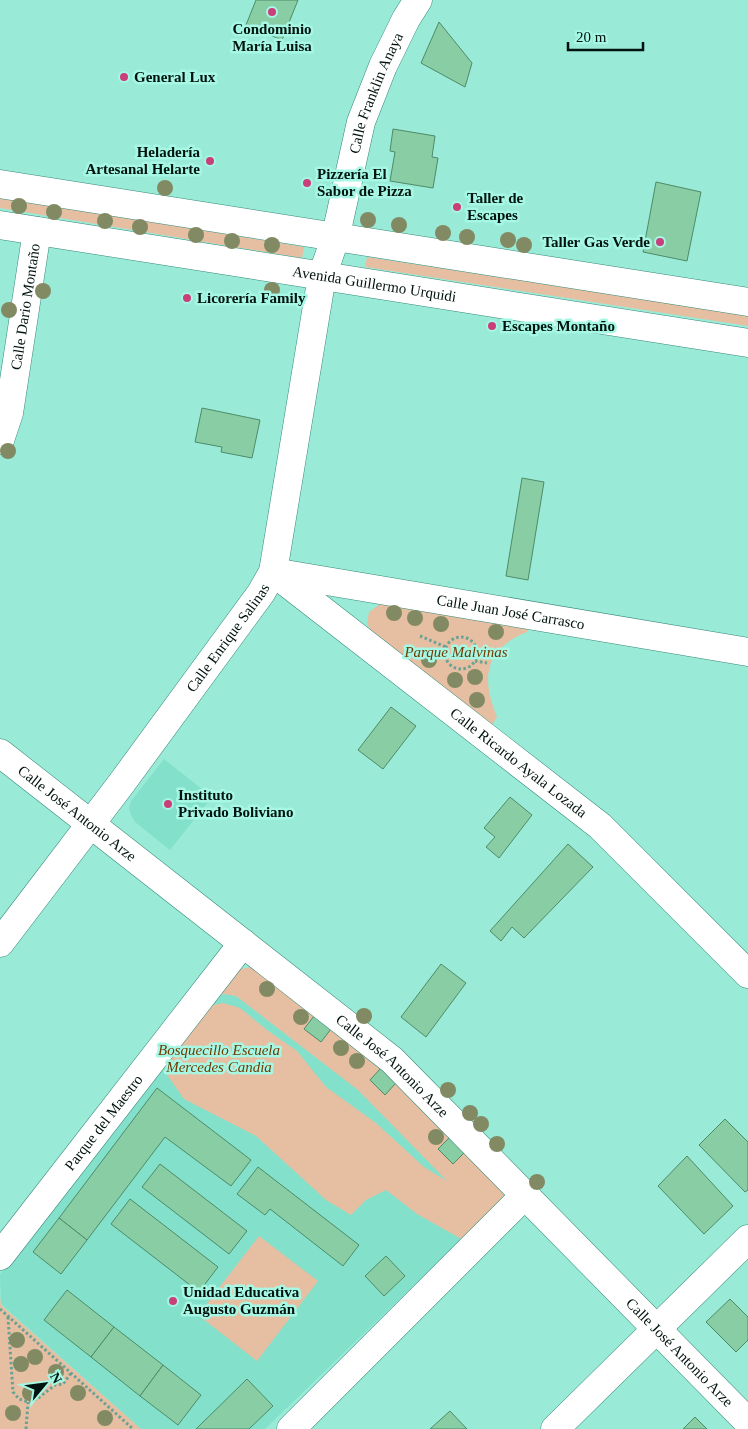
<svg xmlns="http://www.w3.org/2000/svg" width="748" height="1429" viewBox="0 0 748 1429" font-family="Georgia,serif">
  <style>
    .built { fill: #83e0cb }
    .green { fill: #e6bea1 }
    .building { fill: #89cda5; stroke: #4d8b68 }
    .lines { fill: none; stroke-linecap: round; stroke-linejoin: round }
    .minor-casing { stroke: #368978; stroke-width: 29 }
    .major-casing { stroke: #368978; stroke-width: 29 }
    .path { stroke: #66a395; stroke-width: 3; stroke-dasharray: 2.5 2.5; stroke-linecap: butt }
    .minor { stroke: #fff; stroke-width: 28 }
    .major { stroke: #fff; stroke-width: 28 }
    .tree { fill: #828a63 }
    .poi-dot { fill: #c83f7a; stroke: #a6f8e5; stroke-width: 2 }
    .labels { text-anchor: middle; dominant-baseline: central; stroke-width: 5; stroke-linejoin: round; paint-order: stroke }
    .poi-label { font-size: 15px; font-weight: bold; fill: #00130e; stroke: #a6f8e5; text-anchor: start }
    .street-label { font-size: 15px; fill: #00130e; stroke: #a6f8e5 }
    .park-label { font-size: 15px; font-style: italic; fill: #703b03; stroke: #a6f8e5 }
  </style>
  <rect width="100%" height="100%" fill="#99ebd8"/>
  <g class="built">
    <path d="M164,759L212,797L170,850L135,822L130,813L129,807L131,801Z"/>
    <path d="M225,994L236,996L359,1090L474,1208L475,1226L265,1429H141L1,1304L0,1274L212,997Z"/>
  </g>
  <g class="green">
    <path d="M0,197L304,247L302,258L0,208Z"/>
    <path d="M367,257L748,315V326L365,267Z"/>
    <path d="M383,602L527,626V632C484,649 481,678 497,717L492,725L372,634L367,623L369,612Z"/>
    <path d="M250,967L262,969L374,1055L507,1188V1200L481,1250L417,1214L386,1190L366,1200L351,1215L326,1200L256,1136L184,1099L167,1075L159,1040L184,1011L223,1003L240,1008L267,1030L297,1051L326,1087L376,1123L424,1167L447,1181L358,1090L236,996L225,994L212,997L237,970Z"/>
    <path d="M259,1236L318,1281L257,1361L198,1315Z"/>
    <path d="M0,1296L1,1305L141,1429H0Z"/>
  </g>
  <g class="building">
    <path d="M256,0H298L282,40L246,25Z"/>
    <path d="M439,22L472,63L465,87L421,63Z"/>
    <path d="M393,129L435,136L432,157L438,158L433,188L390,181L395,152L390,151Z"/>
    <path d="M656,182L701,192L687,261L643,252Z"/>
    <path d="M202,408L260,420L252,458L221,452L222,447L195,442Z"/>
    <path d="M522,478L544,482L528,580L506,576Z"/>
    <path d="M391,707L416,726L383,769L358,750Z"/>
    <path d="M510,797L532,815L499,858L486,847L495,837L484,828Z"/>
    <path d="M568,844L593,867L524,938L512,927L501,941L490,931Z"/>
    <path d="M441,964L466,983L426,1037L401,1017Z"/>
    <path d="M314,1016L331,1029L321,1042L304,1029Z"/>
    <path d="M381,1068L396,1083L385,1095L370,1080Z"/>
    <path d="M157,1088L251,1160L231,1186L165,1137L87,1240L59,1218Z"/>
    <path d="M725,1119L748,1142V1190L745,1192L699,1145Z"/>
    <path d="M450,1137L465,1152L453,1164L438,1149Z"/>
    <path d="M687,1156L733,1206L704,1234L658,1186Z"/>
    <path d="M160,1164L247,1231L229,1254L142,1187Z"/>
    <path d="M258,1167L359,1245L343,1266L270,1209L265,1215L237,1194Z"/>
    <path d="M130,1199L218,1267L199,1292L111,1224Z"/>
    <path d="M59,1218L87,1240L61,1274L33,1252Z"/>
    <path d="M386,1256L405,1276L384,1296L365,1276Z"/>
    <path d="M67,1290L114,1327L91,1357L44,1320Z"/>
    <path d="M730,1299L748,1317V1340L736,1352L706,1322Z"/>
    <path d="M114,1327L163,1365L140,1396L91,1357Z"/>
    <path d="M163,1365L201,1395L178,1425L140,1396Z"/>
    <path d="M247,1379L273,1406L249,1429H196Z"/>
    <path d="M450,1411L467,1429H430Z"/>
    <path d="M695,1417L707,1429H683Z"/>
  </g>
  <g class="lines">
    <defs>
      <g id="minor">
        <path id="s1" d="M0,440L9,413L37,231"/>
        <path id="s2" d="M273,572L600,826L748,974"/>
        <path id="s3" d="M279,573L748,652"/>
        <path id="s4" d="M0,753L392,1060L748,1422"/>
        <path id="s5" d="M0,943L121,784L261,593L273,572L322,276L335,239L361,122L383,66L406,19L418,0"/>
        <path id="s6" d="M0,1256L243,943"/>
        <path d="M291,1429L526,1194"/>
        <path d="M555,1429L748,1239"/>
      </g>
      <g id="major">
        <path d="M0,184L748,302"/>
        <path id="s7" d="M0,225L748,343"/>
      </g>
    </defs>
    <use href="#minor" class="minor-casing"/>
    <use href="#major" class="major-casing"/>
    <g class="path">
      <path d="M420,636L446,647"/>
      <circle cx="461" cy="653" r="16"/>
      <path d="M475,661L487,663"/>
      <path d="M0,1309L133,1429"/>
      <path d="M8,1317L13,1392L19,1399L28,1402L37,1399L55,1385L63,1384L71,1373"/>
      <path d="M26,1429L28,1402"/>
    </g>
    <use href="#minor" class="minor"/>
    <use href="#major" class="major"/>
  </g>
  <g class="tree">
    <circle cx="165" cy="188" r="8"/>
    <circle cx="19" cy="206" r="8"/>
    <circle cx="54" cy="212" r="8"/>
    <circle cx="368" cy="220" r="8"/>
    <circle cx="105" cy="221" r="8"/>
    <circle cx="399" cy="225" r="8"/>
    <circle cx="140" cy="227" r="8"/>
    <circle cx="443" cy="233" r="8"/>
    <circle cx="196" cy="235" r="8"/>
    <circle cx="467" cy="237" r="8"/>
    <circle cx="508" cy="240" r="8"/>
    <circle cx="232" cy="241" r="8"/>
    <circle cx="272" cy="245" r="8"/>
    <circle cx="524" cy="245" r="8"/>
    <circle cx="272" cy="290" r="8"/>
    <circle cx="43" cy="291" r="8"/>
    <circle cx="9" cy="310" r="8"/>
    <circle cx="8" cy="451" r="8"/>
    <circle cx="394" cy="613" r="8"/>
    <circle cx="415" cy="618" r="8"/>
    <circle cx="441" cy="624" r="8"/>
    <circle cx="496" cy="632" r="8"/>
    <circle cx="429" cy="660" r="8"/>
    <circle cx="475" cy="677" r="8"/>
    <circle cx="455" cy="680" r="8"/>
    <circle cx="477" cy="700" r="8"/>
    <circle cx="267" cy="989" r="8"/>
    <circle cx="364" cy="1016" r="8"/>
    <circle cx="301" cy="1017" r="8"/>
    <circle cx="341" cy="1048" r="8"/>
    <circle cx="357" cy="1061" r="8"/>
    <circle cx="448" cy="1090" r="8"/>
    <circle cx="470" cy="1113" r="8"/>
    <circle cx="481" cy="1124" r="8"/>
    <circle cx="436" cy="1137" r="8"/>
    <circle cx="497" cy="1144" r="8"/>
    <circle cx="537" cy="1182" r="8"/>
    <circle cx="17" cy="1340" r="8"/>
    <circle cx="35" cy="1357" r="8"/>
    <circle cx="21" cy="1364" r="8"/>
    <circle cx="56" cy="1372" r="8"/>
    <circle cx="30" cy="1393" r="8"/>
    <circle cx="78" cy="1393" r="8"/>
    <circle cx="13" cy="1413" r="8"/>
    <circle cx="105" cy="1418" r="8"/>
  </g>
  <g class="poi-dot">
    <circle cx="272" cy="12" r="5"/>
    <circle cx="124" cy="77" r="5"/>
    <circle cx="210" cy="161" r="5"/>
    <circle cx="307" cy="183" r="5"/>
    <circle cx="457" cy="207" r="5"/>
    <circle cx="660" cy="242" r="5"/>
    <circle cx="187" cy="298" r="5"/>
    <circle cx="492" cy="326" r="5"/>
    <circle cx="168" cy="804" r="5"/>
    <circle cx="173" cy="1301" r="5"/>
  </g>
  <g class="labels">
    <g class="poi-label">
      <text x="272" y="29" text-anchor="middle">Condominio<tspan x="272" dy="17">María Luisa</tspan></text>
      <text x="134" y="77">General Lux</text>
      <text x="200" y="152" text-anchor="end">Heladería<tspan x="200" dy="17">Artesanal Helarte</tspan></text>
      <text x="317" y="174">Pizzería El<tspan x="317" dy="17">Sabor de Pizza</tspan></text>
      <text x="467" y="198">Taller de<tspan x="467" dy="17">Escapes</tspan></text>
      <text x="650" y="242" text-anchor="end">Taller Gas Verde</text>
      <text x="197" y="298">Licorería Family</text>
      <text x="502" y="326">Escapes Montaño</text>
      <text x="178" y="795">Instituto<tspan x="178" dy="17">Privado Boliviano</tspan></text>
      <text x="183" y="1292">Unidad Educativa<tspan x="183" dy="17">Augusto Guzmán</tspan></text>
    </g>
    <g class="street-label">
      <text stroke="none"><textPath href="#s5" startOffset="952">Calle Franklin Anaya</textPath></text>
      <text stroke="none"><textPath href="#s7" startOffset="379">Avenida Guillermo Urquidi</textPath></text>
      <text stroke="none"><textPath href="#s1" startOffset="136">Calle Dario Montaño</textPath></text>
      <text stroke="none"><textPath href="#s3" startOffset="235">Calle Juan José Carrasco</textPath></text>
      <text stroke="none"><textPath href="#s5" startOffset="381">Calle Enrique Salinas</textPath></text>
      <text stroke="none"><textPath href="#s2" startOffset="311">Calle Ricardo Ayala Lozada</textPath></text>
      <text stroke="none"><textPath href="#s4" startOffset="98">Calle José Antonio Arze</textPath></text>
      <text stroke="none"><textPath href="#s4" startOffset="502">Calle José Antonio Arze</textPath></text>
      <text stroke="none"><textPath href="#s6" startOffset="169">Parque del Maestro</textPath></text>
      <text stroke="none"><textPath href="#s4" startOffset="908">Calle José Antonio Arze</textPath></text>
    </g>
    <g class="park-label">
      <text x="456" y="652">Parque Malvinas</text>
      <text x="219" y="1050">Bosquecillo Escuela<tspan x="219" dy="17">Mercedes Candia</tspan></text>
    </g>
  </g>
  <g transform="translate(45 1384) rotate(61)" stroke="#a6f8e5" stroke-width="4" paint-order="stroke">
  <path d="M0-4L9 19L0 12L-9 19Z" fill="#00130e"/>
  <text y="-8" font-size="14" font-weight="bold" text-anchor="middle" fill="#00130e">N</text>
  </g>
  <path d="M568 42v8h75v-8" fill="none" stroke="#00130e" stroke-width="2.5"/>
  <text x="576" y="42" font-size="15" fill="#00130e" stroke="#a6f8e5" stroke-width="4" paint-order="stroke">20 m</text>
</svg>
